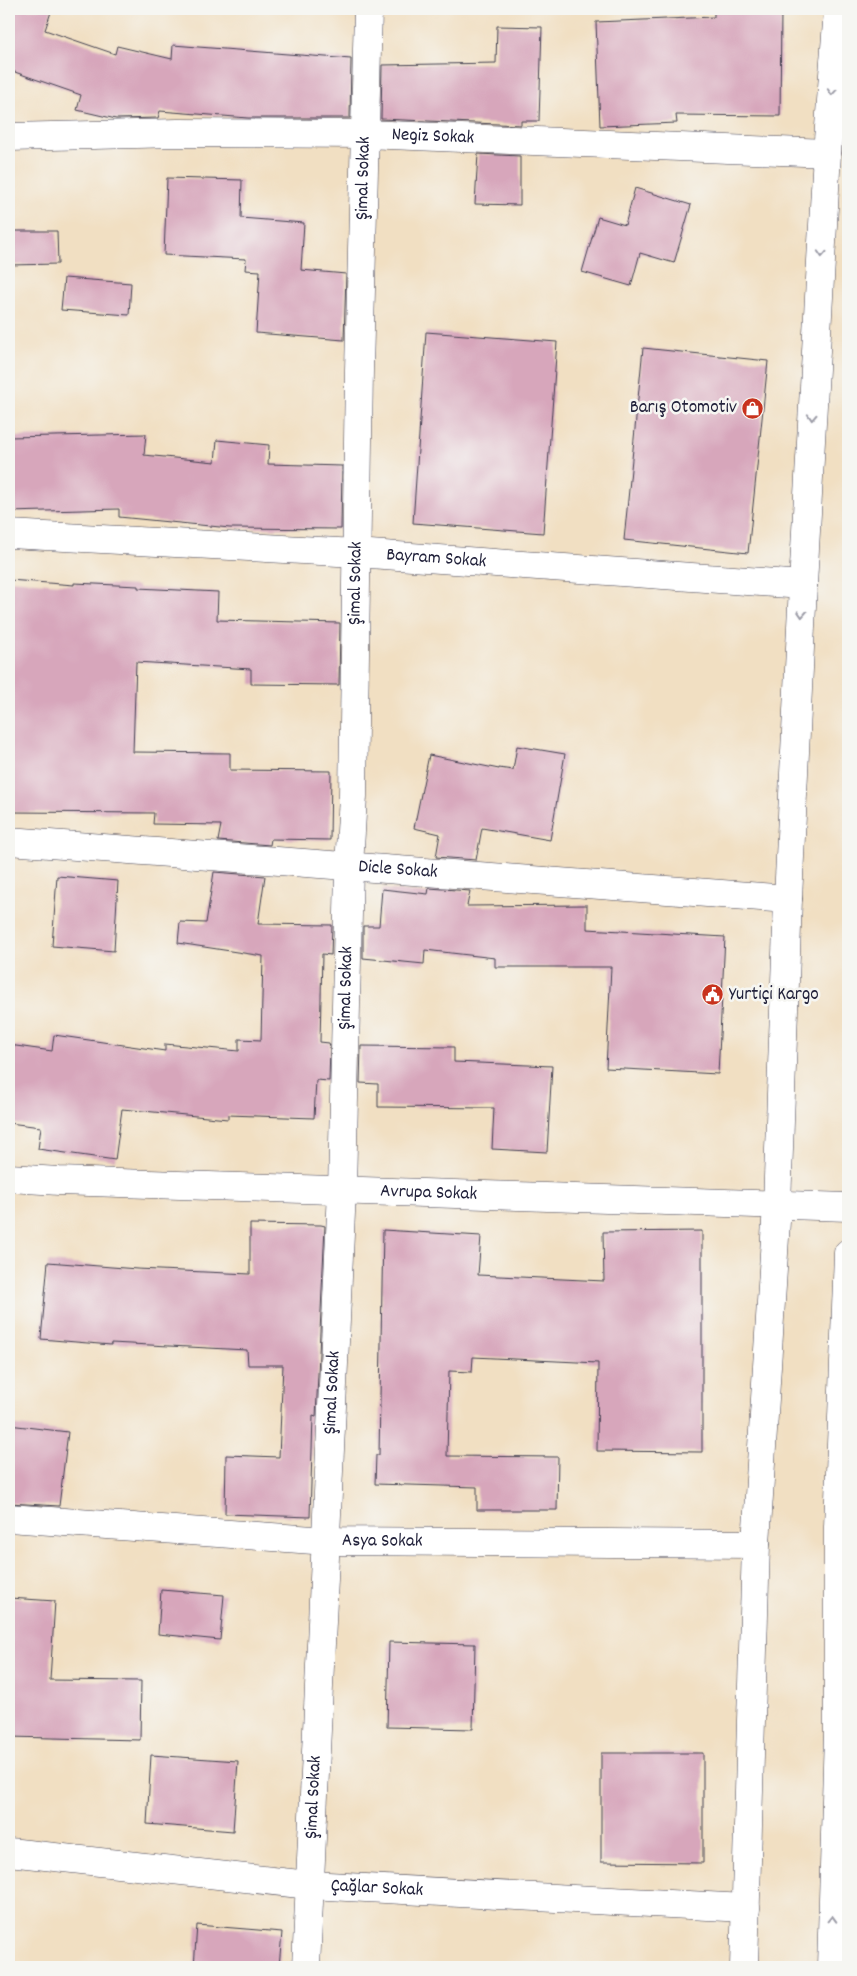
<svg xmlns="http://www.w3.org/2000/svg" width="857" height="1976" viewBox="0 0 857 1976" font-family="Dekko,sans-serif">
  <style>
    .building { fill: #d7a6bb }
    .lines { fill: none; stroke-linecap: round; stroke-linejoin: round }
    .street-casing { stroke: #413e4f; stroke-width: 29 }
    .secondary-casing { stroke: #413e4f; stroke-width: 29 }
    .street { stroke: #fff; stroke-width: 28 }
    .secondary { stroke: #fff; stroke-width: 28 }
    .oneway { stroke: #9c9ca7 }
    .labels { text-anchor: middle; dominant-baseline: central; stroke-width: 5; stroke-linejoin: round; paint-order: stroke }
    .street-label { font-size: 19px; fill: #22223b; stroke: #f6f6f2 }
    .poi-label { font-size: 19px; fill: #22223b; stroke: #f6f6f2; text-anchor: end }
  </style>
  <rect width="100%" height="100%" fill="#f6f6f2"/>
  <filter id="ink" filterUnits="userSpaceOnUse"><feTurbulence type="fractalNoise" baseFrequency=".02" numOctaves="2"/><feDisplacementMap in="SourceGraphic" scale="10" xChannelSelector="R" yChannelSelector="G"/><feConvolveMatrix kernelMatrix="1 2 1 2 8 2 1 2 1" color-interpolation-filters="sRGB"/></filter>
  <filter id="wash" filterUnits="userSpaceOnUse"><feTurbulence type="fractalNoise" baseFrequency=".0096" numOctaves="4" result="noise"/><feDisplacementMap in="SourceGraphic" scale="20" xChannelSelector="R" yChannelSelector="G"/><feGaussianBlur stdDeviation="1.12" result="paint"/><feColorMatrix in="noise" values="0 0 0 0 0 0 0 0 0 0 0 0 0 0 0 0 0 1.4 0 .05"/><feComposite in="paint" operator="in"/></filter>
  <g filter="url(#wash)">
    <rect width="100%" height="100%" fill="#f1dfc2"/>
    <g id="blocks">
      <g class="building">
        <path d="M15,9H52L45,30L115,54L117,46L172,59L173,45L351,59L350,118H248L160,111L158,118L116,119L77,110L81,95L9,70V28Z"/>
        <path d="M714,10L781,11L780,116L676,115L677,123L600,126L596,22L714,17Z"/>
        <path d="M497,26L542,27L539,121H521V125L381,119L382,65L496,63Z"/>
        <path d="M478,154L520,156V205L475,204Z"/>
        <path d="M167,178L242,180L241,218L304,223L301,270L346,274L344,340L256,333L260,271L245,270L246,259L164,255Z"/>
        <path d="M635,188L691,205L674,263L640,253L631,286L582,272L598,217L625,225Z"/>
        <path d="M9,231H57L58,264L9,265Z"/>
        <path d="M64,278L131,283L129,315L61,310Z"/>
        <path d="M426,332L557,342L543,533L413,523Z"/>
        <path d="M643,348L768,361L748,553L624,540Z"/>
        <path d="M146,434L144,455L215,462L217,440L269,445L268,464L342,466L341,529L230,528L119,517V509L9,512V437Z"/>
        <path d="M9,580L74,585V583L138,586V588L218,592L217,620L340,623L339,685L251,684V669L136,662L133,752L230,753V770L331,771L330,840L271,839L270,845L218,841L221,825L153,824L154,813L9,812Z"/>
        <path d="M517,746L565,754L550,840L482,828L476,860L436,857L440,834L414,828L429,755L499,769V768L513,770Z"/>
        <path d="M214,872L265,876L258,924L332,925L331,955L322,954L320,1042L329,1043L330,1046L329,1081L316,1080L314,1118L228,1115V1119L122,1109L115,1160L38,1149L41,1127L9,1123V1045L52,1051L54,1035L165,1051V1044L239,1051V1039L261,1040L263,956L178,943L180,922L206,923Z"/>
        <path d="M57,876L118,881L114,951L52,946Z"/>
        <path d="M429,888L470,891L467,906L587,905V929L725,937L718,1074L606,1068L611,967H495V958L425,950L424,964L363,958V926H379L382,889L428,894Z"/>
        <path d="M361,1046L454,1047V1062L552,1066L547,1152L492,1149L494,1108L378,1107V1084L360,1083Z"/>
        <path d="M250,1224L321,1225L325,1226L316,1417L313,1416L310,1517L225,1514L226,1455L279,1457L283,1365H248L247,1350L111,1343V1345L41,1339L48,1262L137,1269L250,1274Z"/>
        <path d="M383,1230L481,1236L478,1275L604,1281L603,1232L702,1231V1452L597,1451L598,1363L473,1357L472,1372L449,1371L447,1456L558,1457L557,1510H477V1487L375,1484L376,1455H379Z"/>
        <path d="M9,1425L68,1432L59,1506L9,1503Z"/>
        <path d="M161,1590L224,1595L220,1640L158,1634Z"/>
        <path d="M9,1598L55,1601L50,1680L141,1681L140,1740L9,1737Z"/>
        <path d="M389,1642L475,1644L473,1729L387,1727Z"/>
        <path d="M601,1753H703V1863L601,1862Z"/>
        <path d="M151,1755L238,1761L233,1831L147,1824Z"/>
        <path d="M197,1925L282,1932L279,1967H194Z"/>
      </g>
    </g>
  </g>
  <g filter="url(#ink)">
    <use href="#blocks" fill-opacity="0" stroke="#413e4f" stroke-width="1"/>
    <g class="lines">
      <defs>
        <g id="street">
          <path id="s1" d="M9,137L178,133L365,134L827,153"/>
          <path id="s2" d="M9,534L356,553L803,585"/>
          <path id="s3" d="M9,841L788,899"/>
          <path id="s4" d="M9,1178L59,1181L848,1207"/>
          <path id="s5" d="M9,1518L327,1541L756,1544"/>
          <path id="s6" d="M9,1852L309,1885L746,1908"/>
          <path id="s7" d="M306,1967L342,1191L349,867L353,796L359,370L368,9"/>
        </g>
        <g id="secondary">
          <path d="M744,1967L756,1544L777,1205L788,899L803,585L827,153L838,9"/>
          <path d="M831,1967L838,1733V1527L848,1253"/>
        </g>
      </defs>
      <use href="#street" class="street-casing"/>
      <use href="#secondary" class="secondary-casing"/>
      <use href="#street" class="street"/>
      <use href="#secondary" class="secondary"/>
    </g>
    <defs><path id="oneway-chevron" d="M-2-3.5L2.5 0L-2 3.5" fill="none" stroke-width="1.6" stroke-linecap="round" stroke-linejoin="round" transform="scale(1.25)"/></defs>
    <g class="oneway">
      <use href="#oneway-chevron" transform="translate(832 92) rotate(94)"/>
      <use href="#oneway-chevron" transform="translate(822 254) rotate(93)"/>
      <use href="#oneway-chevron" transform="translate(812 417) rotate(93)"/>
      <use href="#oneway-chevron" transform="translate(802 614) rotate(93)"/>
      <use href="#oneway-chevron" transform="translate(832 1919) rotate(-88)"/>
    </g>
  </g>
  <defs>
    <symbol id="shop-disc" viewBox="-11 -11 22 22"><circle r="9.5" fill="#c8321e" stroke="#f6f6f2"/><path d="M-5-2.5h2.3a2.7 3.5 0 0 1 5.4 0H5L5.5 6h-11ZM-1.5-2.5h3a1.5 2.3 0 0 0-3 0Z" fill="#fff"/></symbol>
    <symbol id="civic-disc" viewBox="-11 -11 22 22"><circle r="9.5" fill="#c8321e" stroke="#f6f6f2"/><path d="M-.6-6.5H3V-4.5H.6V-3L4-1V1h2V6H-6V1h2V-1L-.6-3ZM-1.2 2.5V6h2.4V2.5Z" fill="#fff"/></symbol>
  </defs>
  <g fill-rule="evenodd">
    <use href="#shop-disc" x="740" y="396" width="25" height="25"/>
    <use href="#civic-disc" x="700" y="982" width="25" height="25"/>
  </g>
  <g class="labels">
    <g class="street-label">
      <text stroke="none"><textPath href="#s1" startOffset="424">Negiz Sokak</textPath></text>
      <text stroke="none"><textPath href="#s7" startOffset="1790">Şimal Sokak</textPath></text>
      <text stroke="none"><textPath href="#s2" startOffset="428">Bayram Sokak</textPath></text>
      <text stroke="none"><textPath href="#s7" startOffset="1385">Şimal Sokak</textPath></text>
      <text stroke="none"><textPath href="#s3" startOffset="390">Dicle Sokak</textPath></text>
      <text stroke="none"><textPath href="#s7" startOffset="980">Şimal Sokak</textPath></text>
      <text stroke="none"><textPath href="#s4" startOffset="420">Avrupa Sokak</textPath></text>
      <text stroke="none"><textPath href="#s7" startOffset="575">Şimal Sokak</textPath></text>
      <text stroke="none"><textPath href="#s5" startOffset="374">Asya Sokak</textPath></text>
      <text stroke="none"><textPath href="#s7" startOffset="170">Şimal Sokak</textPath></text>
      <text stroke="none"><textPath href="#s6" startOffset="370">Çağlar Sokak</textPath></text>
    </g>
    <g class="poi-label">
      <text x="737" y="408">Barış Otomotiv</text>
      <text x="729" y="995" text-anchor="start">Yurtiçi Kargo</text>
    </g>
  </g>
  <rect width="857" height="1976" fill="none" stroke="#f6f6f2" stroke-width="30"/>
</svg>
